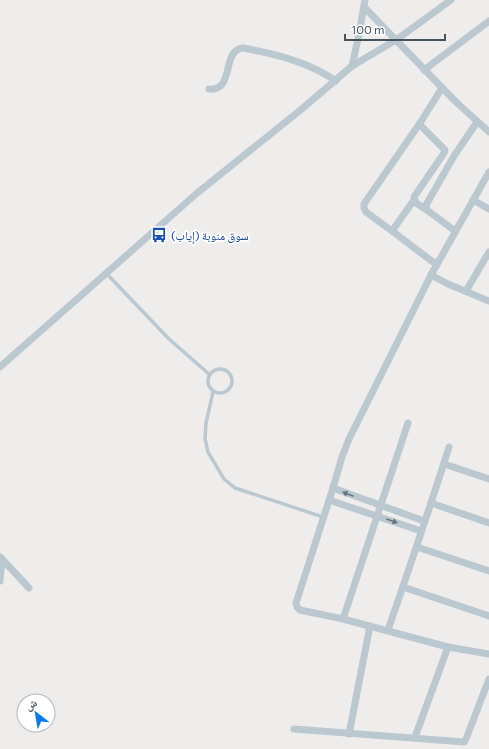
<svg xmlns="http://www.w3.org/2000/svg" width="489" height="749" viewBox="0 0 489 749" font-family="Commissioner,'Noto Naskh Arabic',sans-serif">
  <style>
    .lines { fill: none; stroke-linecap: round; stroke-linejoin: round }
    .lane { stroke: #bbc8d0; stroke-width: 3.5 }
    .street { stroke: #bbc8d0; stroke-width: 7 }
    .oneway { fill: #67757e }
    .labels { text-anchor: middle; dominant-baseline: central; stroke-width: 3.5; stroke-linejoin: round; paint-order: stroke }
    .transit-label { font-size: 12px; fill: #164399; stroke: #fff; text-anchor: start }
  </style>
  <rect width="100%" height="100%" fill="#efecec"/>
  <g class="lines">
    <g class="lane">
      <path d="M106,273L169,339L209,374"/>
      <circle cx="220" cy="381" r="12"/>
      <path d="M213,392L206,423L205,439L208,452L224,479L235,488L323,517"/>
    </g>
    <g class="street">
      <path d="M364,7L456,102L489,132"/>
      <path d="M352,66L396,40L451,0"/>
      <path d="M424,70L489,21"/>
      <path d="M209,89C235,92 221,50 243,48C275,54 309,62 336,81"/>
      <path d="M489,172L431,275L349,439L342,457L333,488L296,603L297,607L300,610L343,619L448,647L489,654"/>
      <path d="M414,200L392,231L437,265"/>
      <path d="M473,200L489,209"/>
      <path d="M427,210L416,203L414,197L444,153L445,150L422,127L420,123L442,88"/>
      <path d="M392,231L366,212L364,208V204L420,123"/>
      <path d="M455,231L427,210L426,205L454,156L477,122"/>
      <path d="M431,275L448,284L489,301"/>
      <path d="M466,291L489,252"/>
      <path d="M0,367L196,194L303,108L352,66L359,34L365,0"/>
      <path d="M444,464L489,479"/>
      <path d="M333,488L424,521"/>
      <path d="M329,500L421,531"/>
      <path d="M431,503L489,523"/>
      <path d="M417,547L489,571"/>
      <path d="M0,557L29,588"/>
      <path d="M0,581L2,559"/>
      <path d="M403,587L489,616"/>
      <path d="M343,619L408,423"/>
      <path d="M388,630C409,569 430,508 449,447"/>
      <path d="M294,729L464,742L466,739L489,679"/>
      <path d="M349,734L370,626"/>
      <path d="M415,737L448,647"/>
    </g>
  </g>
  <defs><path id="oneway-solid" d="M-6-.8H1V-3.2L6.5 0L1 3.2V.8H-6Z"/></defs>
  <g class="oneway">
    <use href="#oneway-solid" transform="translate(348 494) rotate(-159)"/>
    <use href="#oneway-solid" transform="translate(392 521) rotate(19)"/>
  </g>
  <defs>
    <symbol id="bus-bare" viewBox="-9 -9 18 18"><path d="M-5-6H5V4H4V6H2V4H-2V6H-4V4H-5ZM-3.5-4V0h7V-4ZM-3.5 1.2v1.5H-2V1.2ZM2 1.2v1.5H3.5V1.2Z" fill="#1a4fb4" stroke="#fff" stroke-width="2.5" paint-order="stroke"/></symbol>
  </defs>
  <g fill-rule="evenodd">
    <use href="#bus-bare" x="148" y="224" width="22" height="22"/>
  </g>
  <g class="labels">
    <g class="transit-label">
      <text x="171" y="235">سوق منوبة (إياب)</text>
    </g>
  </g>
  <g transform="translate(36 713) rotate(329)"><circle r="19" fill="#ffffff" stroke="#b4b9bd"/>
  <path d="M0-3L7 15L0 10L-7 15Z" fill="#077aee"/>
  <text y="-6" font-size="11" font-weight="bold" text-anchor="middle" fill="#43515b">ش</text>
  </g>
  <path d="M345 34v6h100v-6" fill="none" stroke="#43515b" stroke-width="2"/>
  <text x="351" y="34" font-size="12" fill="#43515b" stroke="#ffffff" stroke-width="3" paint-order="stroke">100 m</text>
</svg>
